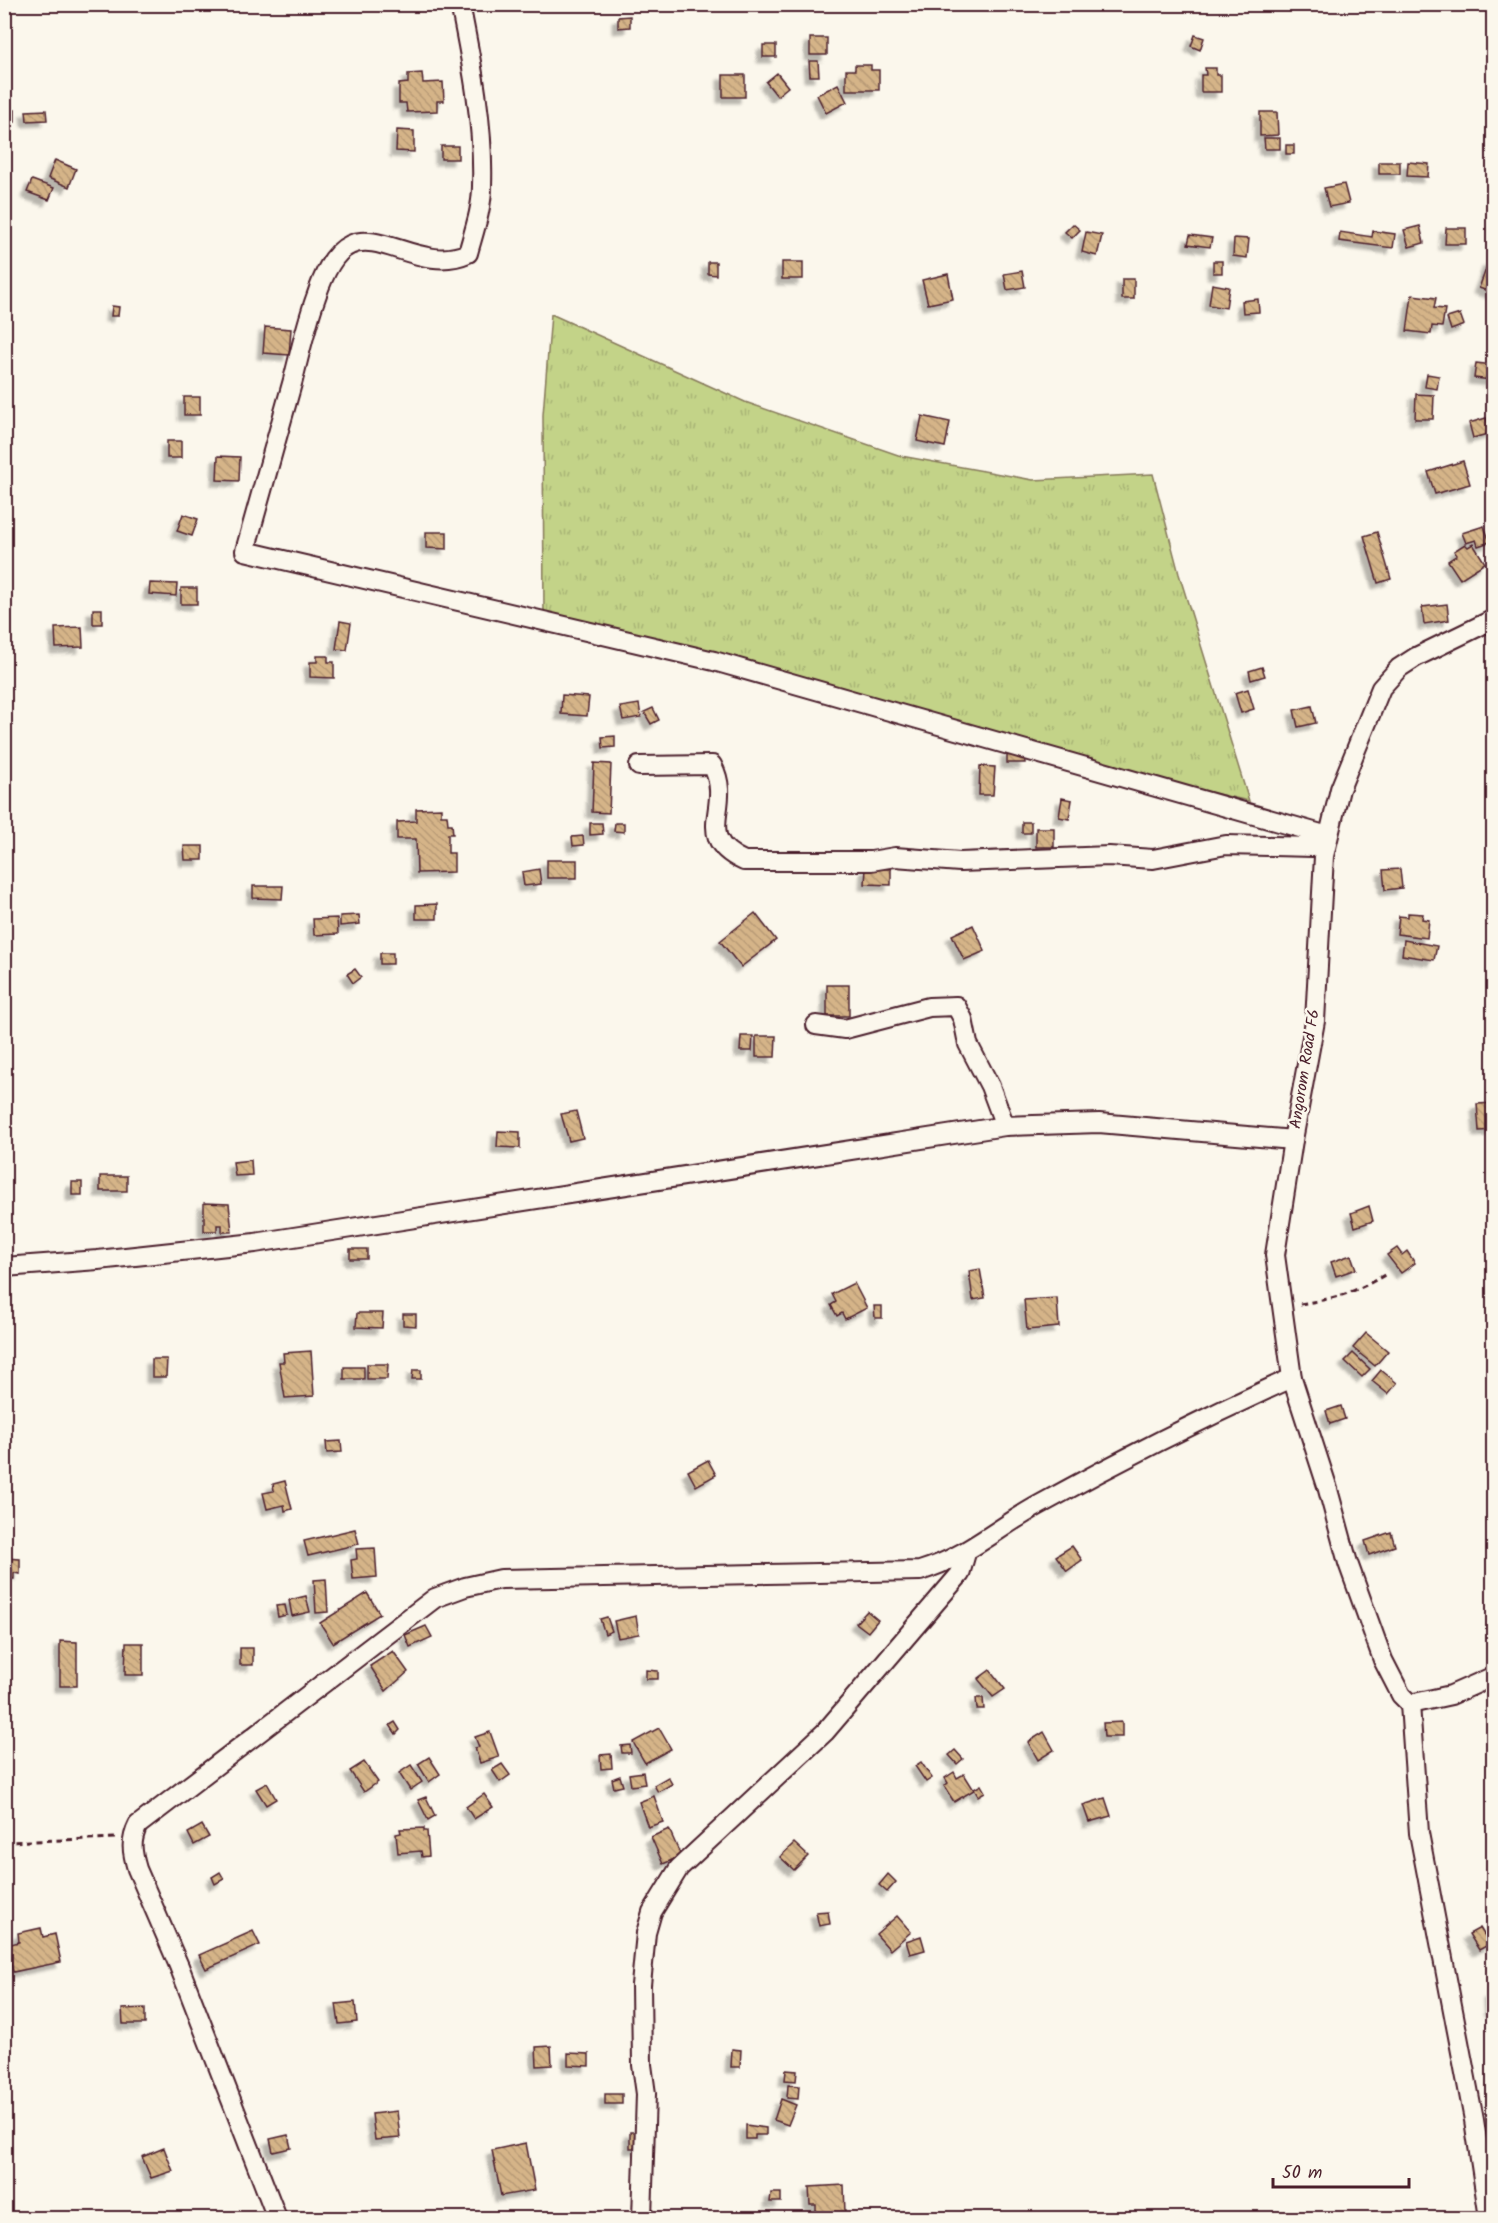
<svg xmlns="http://www.w3.org/2000/svg" width="1498" height="2223" viewBox="0 0 1498 2223" font-family="Kalam,sans-serif">
  <style>
    .grass { fill: url(#grass-tufts); stroke: #86795a; stroke-width: 1.5 }
    .building { fill: url(#building-back-hatch); stroke: #4a1f2b; stroke-width: 1.5; filter: url(#shadow) }
    .lines { fill: none; stroke-linecap: round; stroke-linejoin: round }
    .minor-casing { stroke: #4a1f2b; stroke-width: 22 }
    .path { stroke: #4a1f2b; stroke-width: 3; stroke-dasharray: 6 4.5; stroke-linecap: butt }
    .minor { stroke: #fbf7ec; stroke-width: 18 }
    .labels { text-anchor: middle; dominant-baseline: central; stroke-width: 5; stroke-linejoin: round; paint-order: stroke }
    .street-label { font-size: 16px; fill: #4a1f2b; stroke: #fbf7ec }
  </style>
  <defs>
    <pattern id="grass-tufts" width="24" height="20" patternUnits="userSpaceOnUse" patternTransform="scale(1.5)"><rect width="24" height="20" fill="#c3d388"/><path d="M3 7l-1-3M5 7V3M7 7l1-3M15 17l-1-3M17 17v-4M19 17l1-3" fill="none" stroke="#a9b576"/></pattern>
    <pattern id="building-back-hatch" width="6" height="6" patternUnits="userSpaceOnUse" patternTransform="scale(1.5)"><rect width="6" height="6" fill="#d5b488"/><path d="M-1 5l2 2M0 0l6 6M5-1l2 2" fill="none" stroke="#b89a76"/></pattern>
    <filter id="shadow"><feDropShadow dx="-5.5" dy="5.5" stdDeviation="1.5" flood-color="#0004"/></filter>
  </defs>
  <rect width="100%" height="100%" fill="#fbf7ec"/>
  <filter id="ink" filterUnits="userSpaceOnUse"><feTurbulence type="fractalNoise" baseFrequency=".0167" numOctaves="2"/><feDisplacementMap in="SourceGraphic" scale="12" xChannelSelector="R" yChannelSelector="G"/><feConvolveMatrix kernelMatrix="1 2 1 2 8 2 1 2 1" color-interpolation-filters="sRGB"/></filter>
  <g filter="url(#ink)">
    <path class="grass" d="M551,314L745,402L901,456L1033,480L1153,474L1179,574L1249,801L1049,757L544,621L543,415Z"/>
    <g class="building">
      <path d="M630,16V27L618,28V17Z"/>
      <path d="M1195,35L1204,38L1200,50L1191,46Z"/>
      <rect x="810" y="38" width="17" height="17"/>
      <rect x="763" y="45" width="13" height="12"/>
      <path d="M809,61H818L819,76H810Z"/>
      <path d="M855,65H871V70H879V90H846V70H855Z"/>
      <path d="M1205,68H1216V75H1221V92H1201V75H1206Z"/>
      <path d="M422,73L423,83L443,82L444,101H437V111L407,112L406,103H399V84L408,83V74Z"/>
      <path d="M777,73L788,87L777,96L766,82Z"/>
      <rect x="723" y="75" width="22" height="22"/>
      <path d="M838,84L847,102L826,113L817,95Z"/>
      <rect x="4" y="110" width="11" height="12"/>
      <path d="M46,110L47,120L27,121L26,111Z"/>
      <path d="M1260,112H1277L1278,135L1260,136Z"/>
      <path d="M397,130L414,131V152L396,151Z"/>
      <path d="M1264,138H1280V149H1265Z"/>
      <rect x="1286" y="145" width="8" height="9"/>
      <rect x="441" y="146" width="17" height="13"/>
      <path d="M55,160L76,169L69,187L48,178Z"/>
      <rect x="1379" y="162" width="21" height="12"/>
      <path d="M1408,162L1429,164L1428,177L1407,176Z"/>
      <path d="M32,180L54,188L49,200L27,192Z"/>
      <path d="M1344,184L1349,203L1329,207L1324,188Z"/>
      <path d="M1073,224L1080,230L1072,238L1065,232Z"/>
      <path d="M1420,226L1424,243L1409,247L1404,230Z"/>
      <path d="M1446,228H1466V244H1445Z"/>
      <path d="M1373,231L1395,234L1393,248L1339,241L1340,232L1372,237Z"/>
      <path d="M1086,232L1102,235L1097,256L1082,252Z"/>
      <path d="M1190,235L1212,238L1210,247L1188,244Z"/>
      <path d="M1234,238L1249,239L1247,258L1233,256Z"/>
      <rect x="1213" y="261" width="9" height="12"/>
      <path d="M1489,261L1494,262V293L1479,288Z"/>
      <path d="M708,262H716V275L708,274Z"/>
      <rect x="782" y="262" width="21" height="17"/>
      <path d="M1022,271L1025,287L1007,290L1004,274Z"/>
      <path d="M948,274L953,299L928,304L922,280Z"/>
      <rect x="1122" y="279" width="12" height="20"/>
      <path d="M1212,284L1229,287L1226,308L1209,305Z"/>
      <path d="M1412,295L1436,298L1434,308L1445,309L1442,327L1432,326L1431,334L1407,331Z"/>
      <path d="M1258,299L1259,312L1243,313L1242,301Z"/>
      <path d="M112,306L119,307L118,316H111Z"/>
      <path d="M1460,314L1464,325L1451,330L1447,318Z"/>
      <path d="M265,327L291,329L289,355L263,353Z"/>
      <path d="M1476,363L1493,365L1492,380L1474,378Z"/>
      <path d="M1427,374L1439,376L1437,389L1425,387Z"/>
      <path d="M1416,394L1434,395L1433,419H1415Z"/>
      <rect x="184" y="397" width="16" height="18"/>
      <path d="M922,416L950,422L945,447L917,441Z"/>
      <path d="M1486,418L1491,433L1473,438L1469,423Z"/>
      <rect x="167" y="441" width="14" height="17"/>
      <path d="M218,456L240,457L239,481L217,480Z"/>
      <path d="M1463,461L1470,484L1435,494L1428,472Z"/>
      <path d="M183,514L198,519L192,536L177,531Z"/>
      <path d="M1484,526L1490,542L1478,546L1476,540L1466,543L1462,533Z"/>
      <path d="M426,532H447V549L426,548Z"/>
      <path d="M1377,532L1391,579L1378,583L1364,536Z"/>
      <path d="M1465,544L1468,547L1473,544L1485,563L1460,579L1448,561L1457,555L1454,551Z"/>
      <path d="M150,583L177,584L176,596L149,594Z"/>
      <rect x="181" y="588" width="16" height="16"/>
      <path d="M1447,604L1449,620L1424,624L1422,607Z"/>
      <rect x="93" y="609" width="9" height="15"/>
      <path d="M340,621L351,623L347,650L336,649Z"/>
      <path d="M82,627L83,647L56,648L55,628Z"/>
      <path d="M317,656H328V662H334V678L310,677V662H317Z"/>
      <path d="M1262,667L1265,676L1251,680L1249,671Z"/>
      <path d="M1248,689L1254,709L1241,713L1235,693Z"/>
      <path d="M562,695L589,697L587,716L561,714Z"/>
      <path d="M639,704L641,717L623,720L620,707Z"/>
      <path d="M1312,706L1316,723L1298,727L1294,710Z"/>
      <path d="M653,708L659,720L651,724L644,712Z"/>
      <path d="M615,736V747L603,748L602,737Z"/>
      <path d="M1024,751L1025,763H1007V752Z"/>
      <path d="M594,763L611,764L609,813L592,812Z"/>
      <path d="M980,766L995,767L993,795H979Z"/>
      <path d="M1062,798L1072,800L1069,819L1059,817Z"/>
      <path d="M441,808V815H447L448,824H452L453,834H448V853H454V872L417,873L416,839H397V822L416,821V809Z"/>
      <rect x="1022" y="822" width="9" height="11"/>
      <path d="M590,823H602L603,834L590,835Z"/>
      <path d="M615,823H624V832L614,831Z"/>
      <rect x="1036" y="828" width="18" height="19"/>
      <path d="M583,836L584,845L573,846L572,837Z"/>
      <path d="M184,846H203V860H185Z"/>
      <rect x="547" y="860" width="30" height="18"/>
      <path d="M866,868L891,869V885L865,884Z"/>
      <path d="M539,869L541,884L524,886L522,872Z"/>
      <path d="M1400,869L1402,888L1385,890L1383,870Z"/>
      <path d="M253,886H283L282,899L253,898Z"/>
      <path d="M437,904V919H416V905Z"/>
      <path d="M755,913L776,940L741,967L720,941Z"/>
      <path d="M1408,913L1423,914L1422,919L1429,920L1427,938L1397,934L1399,916L1408,917Z"/>
      <path d="M359,915L360,924L340,926V916Z"/>
      <path d="M337,918L338,934L314,935L313,919Z"/>
      <path d="M973,925L985,951L964,960L952,935Z"/>
      <path d="M1404,940L1437,946L1434,960L1402,955Z"/>
      <rect x="380" y="953" width="13" height="11"/>
      <path d="M355,969L361,977L353,983L347,974Z"/>
      <rect x="827" y="985" width="22" height="31"/>
      <path d="M741,1036H753L752,1051H740Z"/>
      <path d="M756,1036H776L775,1057H756Z"/>
      <path d="M1494,1103V1130L1479,1131L1477,1104Z"/>
      <path d="M576,1111L583,1138L569,1141L561,1114Z"/>
      <path d="M498,1131L520,1132V1148L497,1147Z"/>
      <path d="M251,1160L252,1175L235,1176L233,1162Z"/>
      <rect x="100" y="1176" width="27" height="15"/>
      <rect x="72" y="1182" width="10" height="13"/>
      <path d="M204,1203L229,1204L232,1232H222V1225H217V1231H204Z"/>
      <path d="M1369,1206L1373,1221L1355,1227L1351,1213Z"/>
      <path d="M1397,1248L1402,1255L1407,1251L1415,1263L1401,1273L1387,1255Z"/>
      <rect x="350" y="1249" width="17" height="10"/>
      <path d="M1351,1255L1356,1269L1336,1276L1331,1262Z"/>
      <path d="M980,1269L985,1298L973,1300L969,1271Z"/>
      <path d="M854,1283L867,1308L845,1319L842,1313L837,1316L831,1305L836,1302L832,1294Z"/>
      <path d="M1057,1298L1059,1327L1027,1330L1024,1300Z"/>
      <path d="M874,1306H882V1318H875Z"/>
      <path d="M357,1313H383L382,1328L356,1327Z"/>
      <path d="M403,1314H416V1326L403,1325Z"/>
      <path d="M1366,1333L1388,1351L1375,1366L1353,1348Z"/>
      <path d="M311,1351L314,1396L285,1398L279,1362H284L283,1353Z"/>
      <path d="M1353,1353L1370,1369L1362,1377L1345,1361Z"/>
      <path d="M152,1359H167L166,1377H152Z"/>
      <path d="M367,1364H388L387,1379H367Z"/>
      <rect x="344" y="1367" width="20" height="12"/>
      <path d="M413,1370H421V1379H412Z"/>
      <path d="M1381,1370L1397,1383L1388,1394L1372,1381Z"/>
      <path d="M1341,1406L1345,1419L1330,1424L1326,1411Z"/>
      <path d="M341,1441L342,1452L327,1453L326,1442Z"/>
      <path d="M708,1460L716,1475L696,1486L688,1471Z"/>
      <path d="M285,1481L292,1509L285,1511L284,1505L267,1509L263,1493L274,1491L273,1484Z"/>
      <path d="M355,1529L359,1544L308,1556L304,1541Z"/>
      <path d="M1391,1532L1395,1546L1369,1555L1365,1541Z"/>
      <path d="M1072,1546L1082,1560L1067,1571L1056,1556Z"/>
      <path d="M375,1548L377,1577L353,1579L351,1560L357,1559L356,1549Z"/>
      <path d="M4,1558L20,1559V1574L14,1573V1579H4Z"/>
      <path d="M326,1579L328,1612L316,1613L314,1580Z"/>
      <path d="M367,1593L380,1614L333,1643L320,1623Z"/>
      <path d="M306,1596L310,1612L292,1616L289,1600Z"/>
      <path d="M285,1605L287,1615L278,1617L276,1606Z"/>
      <path d="M867,1611L878,1620L868,1632L856,1623Z"/>
      <path d="M636,1616L639,1634L618,1638L614,1621Z"/>
      <path d="M607,1617L612,1631L605,1634L600,1619Z"/>
      <path d="M426,1626L432,1637L410,1647L405,1635Z"/>
      <path d="M60,1641L77,1642V1686H60Z"/>
      <path d="M126,1643H143V1675H125Z"/>
      <rect x="240" y="1648" width="13" height="17"/>
      <path d="M393,1651L408,1672L386,1691L370,1666Z"/>
      <path d="M646,1670L658,1671V1679H646Z"/>
      <path d="M990,1670L1005,1689L993,1697L978,1679Z"/>
      <path d="M976,1698H983L984,1709H977Z"/>
      <path d="M395,1722L400,1730L396,1734L390,1725Z"/>
      <path d="M1122,1722V1737H1104L1103,1723Z"/>
      <path d="M659,1728L671,1749L645,1763L633,1742Z"/>
      <path d="M490,1732L499,1757L480,1763L475,1748L479,1747L475,1737Z"/>
      <path d="M1044,1732L1054,1750L1038,1760L1028,1742Z"/>
      <path d="M630,1745L631,1753H622L621,1746Z"/>
      <path d="M955,1750L963,1759L957,1764L949,1755Z"/>
      <path d="M611,1754L612,1768L601,1769L600,1755Z"/>
      <path d="M429,1757L440,1774L429,1782L418,1764Z"/>
      <path d="M364,1762L378,1782L364,1792L350,1771Z"/>
      <path d="M921,1762L932,1778L926,1782L915,1766Z"/>
      <path d="M502,1764L510,1775L500,1782L492,1770Z"/>
      <path d="M411,1765L422,1782L410,1790L399,1773Z"/>
      <path d="M643,1772L645,1784L631,1786L629,1774Z"/>
      <path d="M954,1772L957,1778L964,1774L974,1790L954,1802L944,1786L948,1783L945,1778Z"/>
      <path d="M620,1776L623,1786L614,1788L612,1779Z"/>
      <path d="M668,1777L672,1784L658,1792L654,1785Z"/>
      <path d="M267,1783L276,1799L266,1805L256,1789Z"/>
      <path d="M981,1785L985,1792L978,1796L974,1789Z"/>
      <path d="M484,1794L493,1807L474,1819L466,1807Z"/>
      <path d="M654,1796L663,1822L648,1827L639,1802Z"/>
      <path d="M426,1797L435,1816L428,1820L418,1800Z"/>
      <path d="M1105,1798L1111,1816L1089,1822L1083,1805Z"/>
      <path d="M202,1825L209,1837L194,1845L188,1833Z"/>
      <path d="M424,1828V1831H427L429,1856L422,1857L421,1851L398,1853L396,1834L401,1833L400,1829Z"/>
      <path d="M669,1829L681,1856L663,1864L651,1837Z"/>
      <path d="M794,1843L808,1856L794,1870L780,1857Z"/>
      <path d="M220,1872L224,1879L215,1884L212,1877Z"/>
      <path d="M888,1874L896,1882L887,1892L879,1885Z"/>
      <path d="M828,1911L830,1924L819,1926L816,1912Z"/>
      <path d="M897,1916L911,1932L890,1950L876,1934Z"/>
      <path d="M41,1928L43,1937L55,1934L61,1962L13,1972L7,1945L19,1942L18,1933Z"/>
      <path d="M1480,1928L1490,1944L1479,1950L1469,1934Z"/>
      <path d="M253,1931L260,1945L206,1969L199,1955Z"/>
      <path d="M921,1936L925,1950L910,1954L906,1941Z"/>
      <path d="M1489,1994H1494V2009L1490,2010Z"/>
      <path d="M355,2002L357,2022L339,2024L336,2004Z"/>
      <path d="M145,2008V2024H123L122,2009Z"/>
      <path d="M551,2046L552,2065L537,2066L536,2047Z"/>
      <path d="M732,2049L741,2050L740,2067H731Z"/>
      <path d="M568,2053L589,2054V2066L568,2065Z"/>
      <path d="M786,2070L797,2071L796,2081L785,2080Z"/>
      <path d="M788,2085L799,2086L798,2099L787,2098Z"/>
      <rect x="605" y="2094" width="17" height="10"/>
      <path d="M781,2099L796,2105L788,2125L774,2120Z"/>
      <path d="M397,2111L400,2138L375,2140L372,2114Z"/>
      <path d="M746,2125L766,2128V2135H755V2139H746Z"/>
      <rect x="630" y="2132" width="13" height="16"/>
      <path d="M288,2135L291,2148L273,2152L270,2139Z"/>
      <path d="M526,2143L535,2190L501,2196L492,2150Z"/>
      <path d="M164,2148L173,2171L151,2178L142,2157Z"/>
      <path d="M844,2185L845,2213L816,2215V2205H810L809,2187Z"/>
      <path d="M771,2193H781V2202H770Z"/>
    </g>
    <g class="lines">
      <defs>
        <g id="minor">
          <path d="M460,4C472,64 484,125 482,186C482,209 474,231 468,253C423,273 381,230 350,245C332,253 322,279 316,297C306,324 300,353 293,380C277,437 261,494 245,551L714,661L1328,836L1313,847L1226,845L1153,859L1109,856L960,862L895,857L871,861H744C690,836 735,807 712,765L639,766"/>
          <path d="M816,1025L845,1029L929,1007L956,1006L963,1019L968,1044L990,1086L1005,1126L1099,1123L1293,1140L1315,1021L1324,856L1340,789L1381,688L1399,668L1416,657L1494,619"/>
          <path d="M1293,1140L1275,1255L1292,1378L1327,1486L1348,1563L1383,1660L1401,1695L1410,1704L1451,1695L1494,1676"/>
          <path d="M4,1267L98,1260L255,1243L1005,1126"/>
          <path d="M1410,1704L1419,1833L1474,2120L1489,2218"/>
          <path d="M277,2218L179,1966L137,1869C132,1852 130,1841 138,1825L435,1598L465,1587L501,1579L920,1571C967,1557 997,1528 1039,1505C1122,1459 1205,1417 1292,1378"/>
          <path d="M642,2218L646,2094L642,2065L641,1985L646,1933L652,1912L679,1868L825,1732L960,1574L966,1553"/>
        </g>
      </defs>
      <use href="#minor" class="minor-casing"/>
      <g class="path">
        <path d="M1300,1304C1338,1298 1354,1293 1388,1273"/>
        <path d="M4,1842L117,1838"/>
      </g>
      <use href="#minor" class="minor"/>
    </g>
  </g>
  <g class="labels">
    <g class="street-label">
      <text transform="translate(1305 1069) rotate(-81)">Angorom Road F6</text>
    </g>
  </g>
  <rect width="1498" height="2223" fill="none" stroke="#fbf7ec" stroke-width="24"/>
  <rect x="12" y="12" width="1474" height="2199" fill="none" stroke="#4a1f2b" stroke-width="2" filter="url(#ink)"/>
  <path d="M1273 2178v9h136v-9" fill="none" stroke="#4a1f2b" stroke-width="3"/>
  <text x="1282" y="2178" font-size="18" fill="#4a1f2b" stroke="#fbf7ec" stroke-width="4.5" paint-order="stroke">50 m</text>
</svg>
